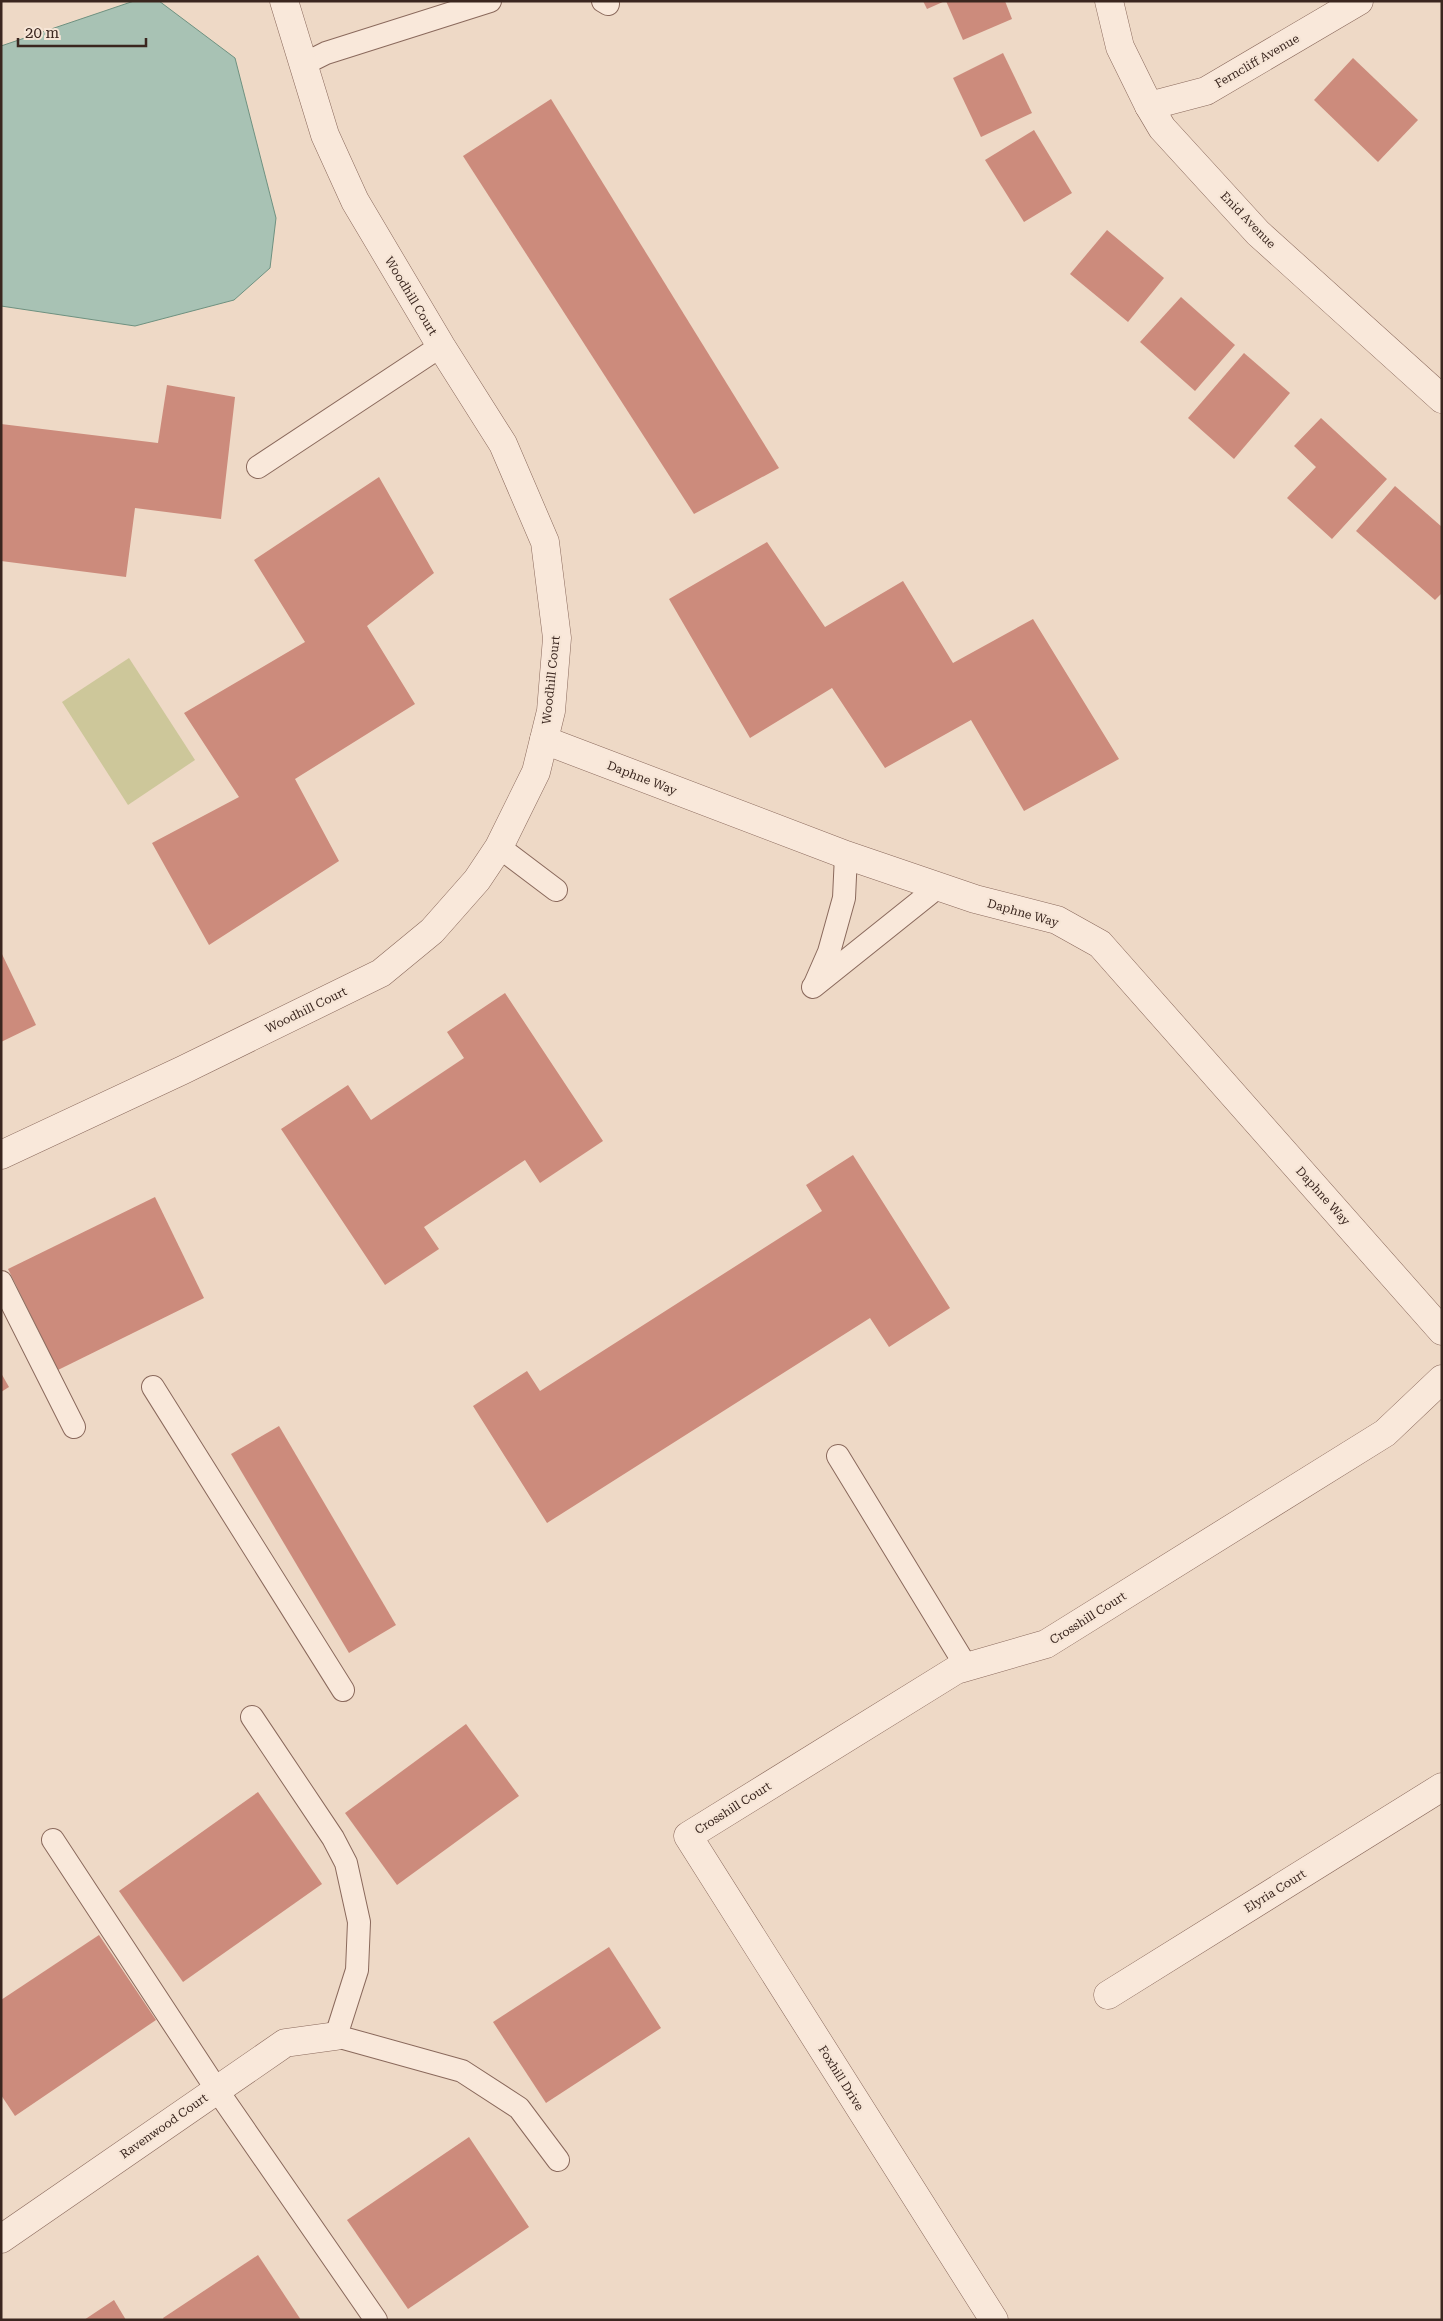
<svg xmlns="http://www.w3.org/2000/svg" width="1443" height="2321" viewBox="0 0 1443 2321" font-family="'Roboto Serif',serif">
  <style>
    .green { fill: #cdc79a }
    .water { fill: #a8c2b4; stroke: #6e9180 }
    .building { fill: #cc8b7c }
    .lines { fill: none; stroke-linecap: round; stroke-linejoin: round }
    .lane-casing { stroke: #8a695c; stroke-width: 24 }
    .street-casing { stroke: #8a695c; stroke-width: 29 }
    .lane { stroke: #f9e8da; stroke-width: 22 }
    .street { stroke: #f9e8da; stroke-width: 28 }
    .labels { text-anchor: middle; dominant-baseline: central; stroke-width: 4.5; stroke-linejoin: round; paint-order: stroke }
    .street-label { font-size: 12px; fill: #3a261f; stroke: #f6e5d6 }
  </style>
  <rect width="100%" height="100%" fill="#eed9c6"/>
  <path class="green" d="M129,658L195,760L128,805L62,702Z"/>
  <path class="water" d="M134,1H159L235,58L276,218L270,268L234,300L135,326L1,306V46Z"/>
  <g class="building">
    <path d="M923,1H945L927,9Z"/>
    <path d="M946,1H1005L1012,19L963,40Z"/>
    <path d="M1003,53L1032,113L981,137L953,78Z"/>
    <path d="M1353,58L1418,120L1378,162L1314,100Z"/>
    <path d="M551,99L779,468L694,514L463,156Z"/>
    <path d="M1034,130L1072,193L1024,222L985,160Z"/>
    <path d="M1107,230L1164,278L1128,322L1070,274Z"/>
    <path d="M1181,297L1235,345L1195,391L1140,342Z"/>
    <path d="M1244,353L1290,393L1234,459L1188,418Z"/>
    <path d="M167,385L235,397L221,519L135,508L126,577L1,561V424L158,443Z"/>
    <path d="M1321,418L1387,479L1332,539L1287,498L1316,467L1294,446Z"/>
    <path d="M379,477L434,573L367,626L415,704L295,779L339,861L209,945L152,843L239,797L184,713L305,642L254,560Z"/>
    <path d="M1395,486L1442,527V593L1435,600L1356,531Z"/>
    <path d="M767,542L825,627L903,581L953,663L1033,619L1119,759L1024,811L971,720L885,768L832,688L750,738L669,599Z"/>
    <path d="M1,952L36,1025L1,1042Z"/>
    <path d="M505,993L603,1141L540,1183L525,1160L424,1227L439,1249L385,1285L281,1129L348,1085L371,1120L464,1058L447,1032Z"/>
    <path d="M853,1155L950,1308L889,1347L870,1318L547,1523L473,1406L527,1371L540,1391L822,1211L806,1185Z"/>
    <path d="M155,1197L204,1298L58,1370L8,1269Z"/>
    <path d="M1,1373L9,1387L1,1392Z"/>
    <path d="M279,1426L396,1625L349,1653L231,1454Z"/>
    <path d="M466,1724L519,1796L397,1885L345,1813Z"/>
    <path d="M258,1792L322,1884L183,1982L119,1891Z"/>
    <path d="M99,1935L156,2020L15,2116L1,2095V2000Z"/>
    <path d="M609,1947L661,2028L546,2103L493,2022Z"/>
    <path d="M469,2137L529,2227L408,2309L347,2220Z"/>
    <path d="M258,2255L301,2320H164L163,2318Z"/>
    <path d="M114,2300L126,2320H84Z"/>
  </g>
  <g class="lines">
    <defs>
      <g id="lane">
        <path d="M603,1L608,4"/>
        <path d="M302,65L326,53L490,1"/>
        <path d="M258,467L441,346"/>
        <path d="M499,847L556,890"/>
        <path d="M815,984L829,952L844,898L846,855"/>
        <path d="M813,987L938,887"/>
        <path d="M1,1282L74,1427"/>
        <path d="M153,1387L343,1690"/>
        <path d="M838,1456L966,1666"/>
        <path d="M252,1717L333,1838L346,1863L359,1922L357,1970L336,2036L462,2071L519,2108L558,2160"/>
        <path d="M53,1840L217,2090L376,2320"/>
      </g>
      <g id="street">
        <path d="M1109,1L1120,47L1149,106L1162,128L1258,233L1442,399"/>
        <path d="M1149,106L1206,91L1359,1"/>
        <path d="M544,740L846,855L975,899L1057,920L1100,944L1442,1331"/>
        <path d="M1,1155L183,1070L381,973L432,931L477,880L499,847L536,772L551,711L557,638L545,542L503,444L441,346L355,201L325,135L284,1"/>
        <path d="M1108,1995L1442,1787"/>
        <path d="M1,2239L285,2043L336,2036"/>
        <path d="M994,2320L688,1836L956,1670L1046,1644L1385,1433L1442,1379"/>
      </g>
    </defs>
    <use href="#lane" class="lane-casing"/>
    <use href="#street" class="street-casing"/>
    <use href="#lane" class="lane"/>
    <use href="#street" class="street"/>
  </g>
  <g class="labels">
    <g class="street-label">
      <text transform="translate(1257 61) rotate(-30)">Ferncliff Avenue</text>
      <text transform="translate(1248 220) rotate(46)">Enid Avenue</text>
      <text transform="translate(411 296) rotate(59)">Woodhill Court</text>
      <text transform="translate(551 680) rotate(-84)">Woodhill Court</text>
      <text transform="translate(642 778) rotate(21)">Daphne Way</text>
      <text transform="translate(1023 913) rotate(16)">Daphne Way</text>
      <text transform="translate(306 1010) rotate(-26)">Woodhill Court</text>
      <text transform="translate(1323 1196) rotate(48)">Daphne Way</text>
      <text transform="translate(1088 1618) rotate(-32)">Crosshill Court</text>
      <text transform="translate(733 1808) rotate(-32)">Crosshill Court</text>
      <text transform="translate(1275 1891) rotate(-32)">Elyria Court</text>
      <text transform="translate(841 2078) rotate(58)">Foxhill Drive</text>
      <text transform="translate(164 2126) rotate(-35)">Ravenwood Court</text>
    </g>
  </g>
  <rect width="1443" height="2321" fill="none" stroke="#3a261f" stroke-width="5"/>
  <path d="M18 38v8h128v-8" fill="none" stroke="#3a261f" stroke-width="2.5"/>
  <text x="25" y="38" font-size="15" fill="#3a261f" stroke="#f6e5d6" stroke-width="4" paint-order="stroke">20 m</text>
</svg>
